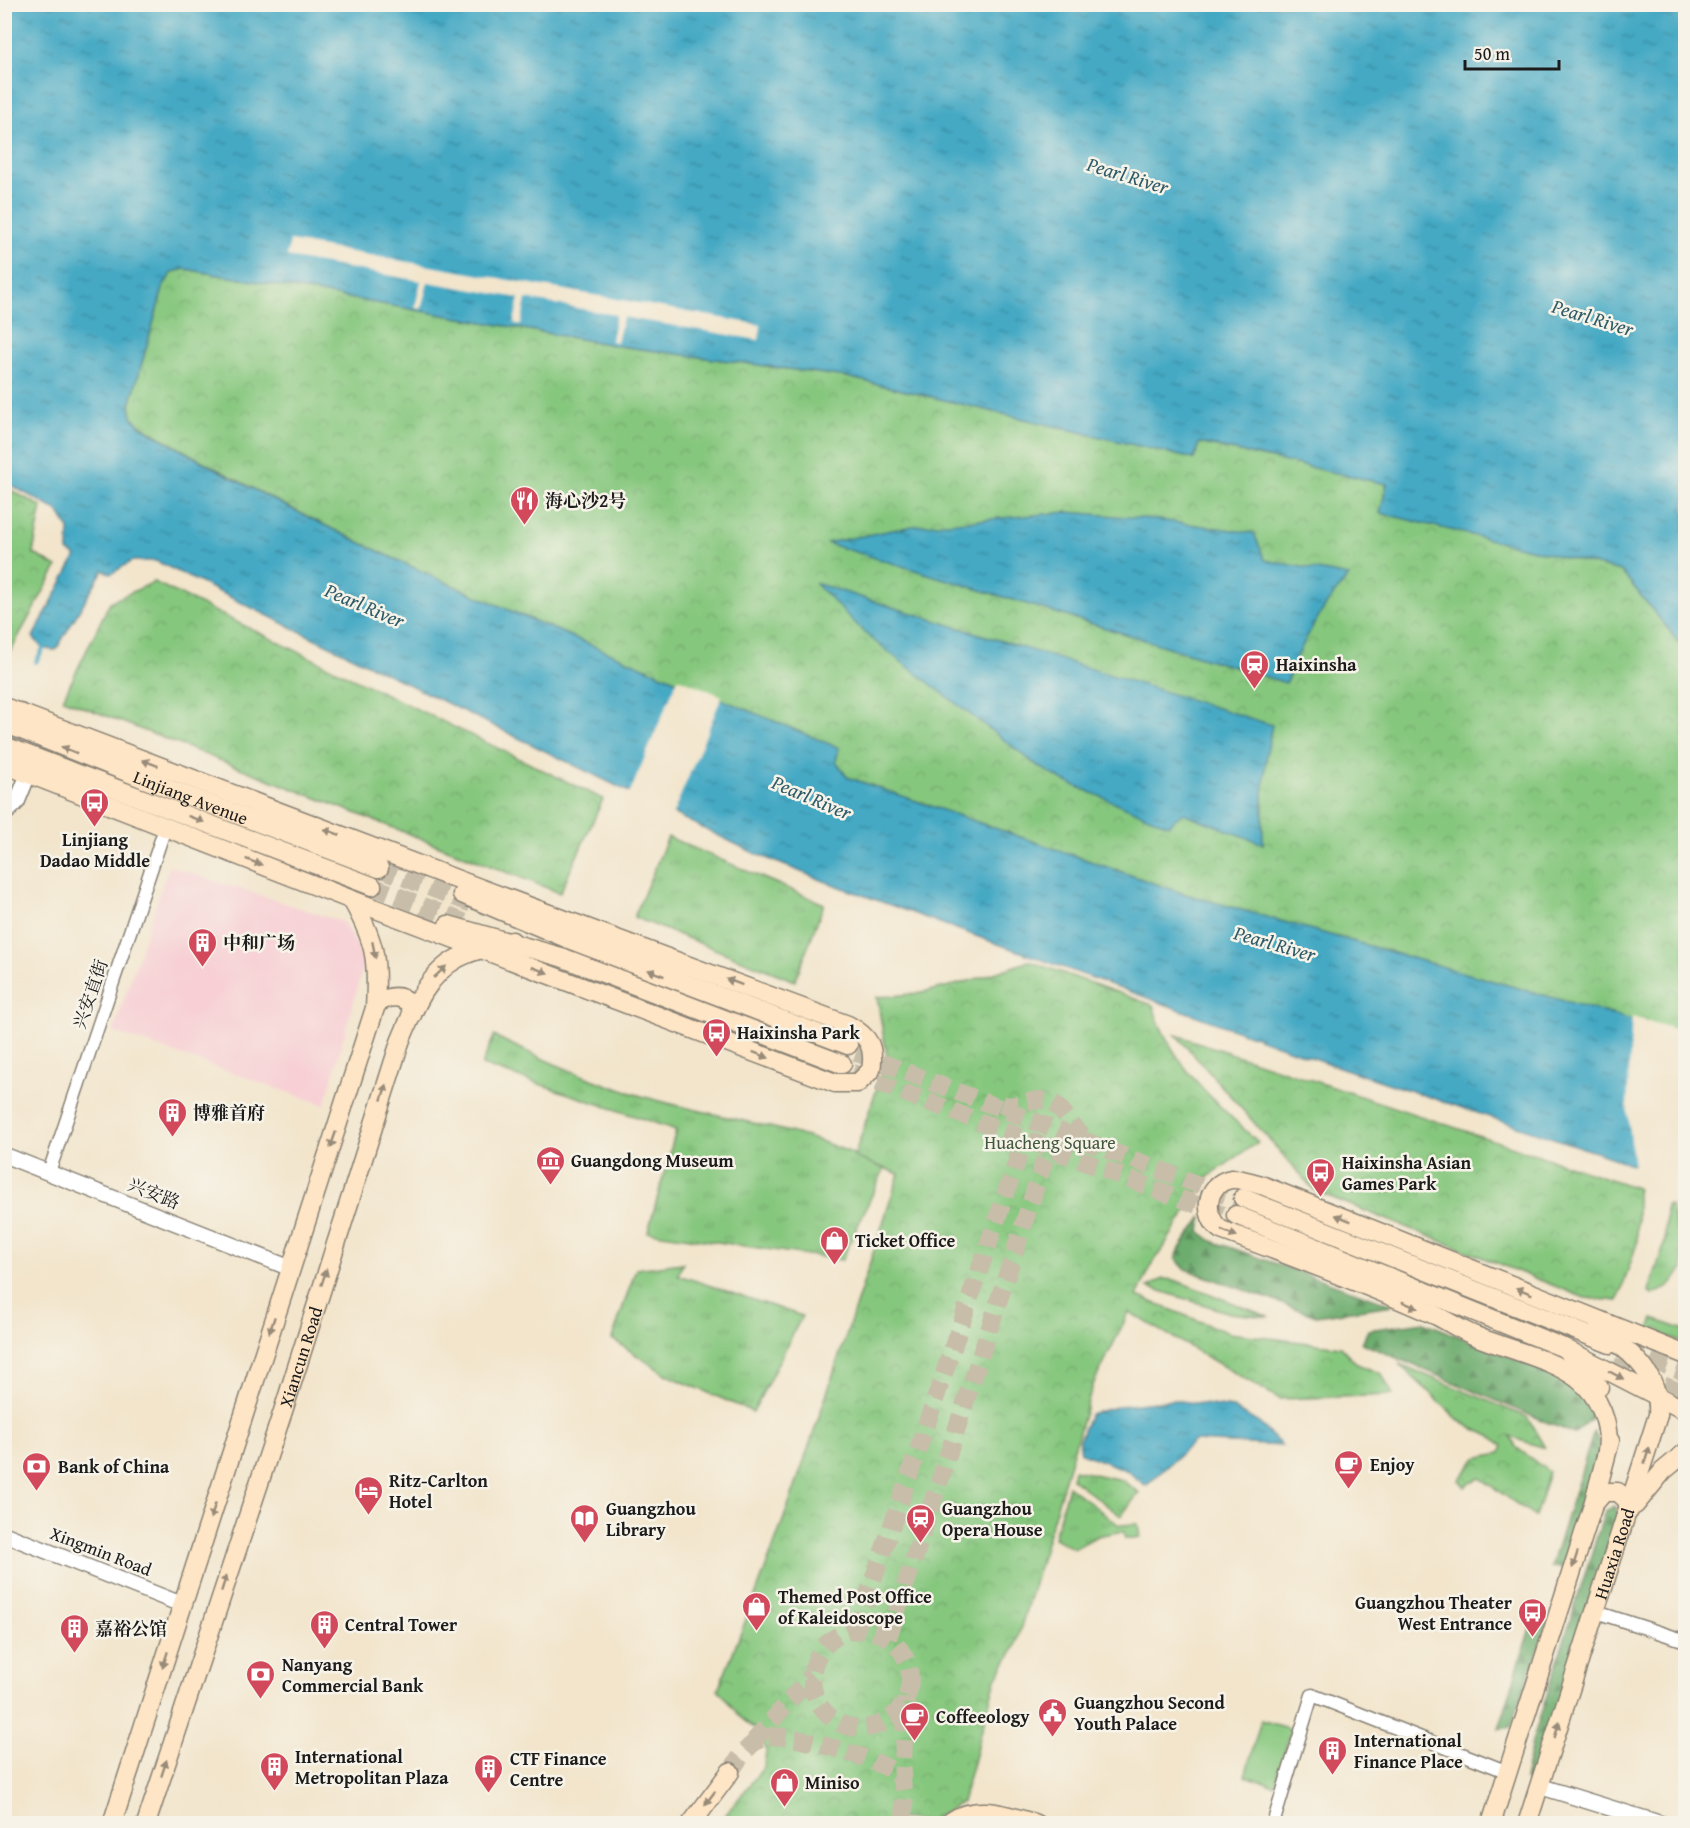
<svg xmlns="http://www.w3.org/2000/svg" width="1690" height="1828" viewBox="0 0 1690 1828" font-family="'Gentium Book Plus','Noto Serif SC',serif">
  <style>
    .built { fill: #f7cfd4 }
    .grass { fill: url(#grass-tufts); stroke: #51724d; stroke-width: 1.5 }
    .forest { fill: url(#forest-firs); stroke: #446444; stroke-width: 1.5 }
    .park { fill: url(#park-crowns); stroke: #51724d; stroke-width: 1.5 }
    .garden { fill: #86c77e; stroke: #51724d; stroke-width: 1.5 }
    .water { fill: url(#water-ripples); stroke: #306270; stroke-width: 1.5 }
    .pier { fill: #f2e5cc }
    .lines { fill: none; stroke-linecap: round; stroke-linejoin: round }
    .stream { stroke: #44a9c4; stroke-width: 4 }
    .secondary-tunnel { stroke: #c7bda9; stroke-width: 18; stroke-dasharray: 18 9; stroke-linecap: butt }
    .minor-casing { stroke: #878074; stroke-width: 15 }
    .tertiary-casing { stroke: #878074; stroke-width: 18 }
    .secondary-casing { stroke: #878074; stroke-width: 21 }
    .minor { stroke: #fff; stroke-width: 12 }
    .tertiary { stroke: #fff; stroke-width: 15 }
    .secondary { stroke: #fee5c5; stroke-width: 18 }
    .oneway { fill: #988b79 }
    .labels { text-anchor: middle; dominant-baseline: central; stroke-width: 5; stroke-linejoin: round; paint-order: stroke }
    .poi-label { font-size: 18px; font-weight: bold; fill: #1c1c1c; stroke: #f7f3e8; text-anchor: start }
    .street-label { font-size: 18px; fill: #1c1c1c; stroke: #f7f3e8 }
    .park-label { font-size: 18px; fill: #41583e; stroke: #f7f3e8 }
    .water-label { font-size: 20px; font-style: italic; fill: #2e5b68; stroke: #f7f3e8 }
  </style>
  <defs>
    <pattern id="grass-tufts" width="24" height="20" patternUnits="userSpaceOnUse" patternTransform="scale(1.5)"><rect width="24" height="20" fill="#86c77e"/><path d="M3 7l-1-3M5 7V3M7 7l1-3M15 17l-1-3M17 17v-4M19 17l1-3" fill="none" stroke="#73aa6c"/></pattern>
    <pattern id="forest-firs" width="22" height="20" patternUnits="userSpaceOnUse" patternTransform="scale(1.5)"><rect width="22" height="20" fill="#6cac6d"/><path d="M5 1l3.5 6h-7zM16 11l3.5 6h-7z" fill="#588b59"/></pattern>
    <pattern id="park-crowns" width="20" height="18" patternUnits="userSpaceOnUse" patternTransform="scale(1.5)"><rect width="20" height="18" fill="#86c77e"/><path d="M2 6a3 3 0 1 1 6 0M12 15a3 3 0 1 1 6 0" fill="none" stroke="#73aa6c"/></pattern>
    <pattern id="water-ripples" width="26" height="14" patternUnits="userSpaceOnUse" patternTransform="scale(1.5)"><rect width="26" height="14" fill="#44a9c4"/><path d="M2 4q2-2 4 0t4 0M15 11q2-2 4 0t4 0" fill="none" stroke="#38899e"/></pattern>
  </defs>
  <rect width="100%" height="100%" fill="#f7f3e8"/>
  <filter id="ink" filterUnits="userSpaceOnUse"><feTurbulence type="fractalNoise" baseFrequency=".0167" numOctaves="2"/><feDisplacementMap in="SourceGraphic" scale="12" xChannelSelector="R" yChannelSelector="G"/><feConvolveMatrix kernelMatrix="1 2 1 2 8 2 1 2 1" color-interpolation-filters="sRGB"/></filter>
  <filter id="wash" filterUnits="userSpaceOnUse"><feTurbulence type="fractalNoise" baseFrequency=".008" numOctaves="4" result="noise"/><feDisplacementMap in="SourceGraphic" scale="24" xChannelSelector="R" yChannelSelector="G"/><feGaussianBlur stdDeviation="1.35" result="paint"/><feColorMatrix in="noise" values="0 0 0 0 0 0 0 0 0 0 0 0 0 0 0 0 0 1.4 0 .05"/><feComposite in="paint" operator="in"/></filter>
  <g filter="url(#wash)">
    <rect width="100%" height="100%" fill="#f2e5cc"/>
    <path class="built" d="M169,866L343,922L365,959L325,1105L113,1032Z"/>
    <g class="grass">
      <path d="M668,837L824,904L795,981L634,917Z"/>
      <path d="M494,1036C543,1060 593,1082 645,1097C725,1120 812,1128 884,1169L842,1260L648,1232L676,1130L482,1065Z"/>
      <path d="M1666,1205H1670L1680,1240L1683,1269L1669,1287L1652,1295L1649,1291L1665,1242Z"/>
      <path d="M683,1263L678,1275L802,1316L753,1412L667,1375L612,1339L636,1269Z"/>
      <path d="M1163,1279L1175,1280L1269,1317L1230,1313L1148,1287Z"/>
      <path d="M1074,1470L1122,1480L1139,1493L1121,1516L1072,1479Z"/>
      <path d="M1068,1486L1119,1525L1138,1524L1140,1537L1125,1539L1123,1531L1097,1536L1074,1549L1054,1538Z"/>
    </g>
    <g class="forest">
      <path d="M1202,1217L1200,1232L1212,1241L1393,1305L1316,1316L1185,1269L1176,1259L1178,1251Z"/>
      <path d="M1424,1322L1570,1382L1596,1414L1574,1434L1362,1343L1368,1330Z"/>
      <path d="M1594,1431L1600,1443C1593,1476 1580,1542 1562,1568L1551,1567Z"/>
      <path d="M1615,1506L1621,1520L1531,1783L1524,1780L1532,1742L1605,1511Z"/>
      <path d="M1537,1605L1548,1623L1511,1727L1499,1729Z"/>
    </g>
    <g class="park">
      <path d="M185,269L619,346L847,377L1194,459L1199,443L1387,484L1381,513L1621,571L1685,650V1035L1185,894L847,777L836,761L839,748C603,649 360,557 140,425L132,417L130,405L164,285L172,272Z"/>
      <path d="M5,487L42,507L33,553L57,567L5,661Z"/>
      <path d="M154,582L603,799L560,893L63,699L110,602Z"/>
      <path d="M1029,961L1153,1005C1168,1061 1216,1104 1258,1142L1208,1177L1152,1265L1137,1296L1229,1333L1341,1347L1357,1364L1382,1374L1393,1395L1280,1399L1129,1312L1093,1385L1015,1647L996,1679L962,1802L930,1821L893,1818V1824L719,1823L764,1767L766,1751L760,1733L741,1718L718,1689C788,1522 842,1346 899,1174L854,1157L887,1057L877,997C931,995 979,979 1029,961Z"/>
      <path d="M1176,1035L1637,1188V1243L1618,1301L1585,1298L1315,1191Z"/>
      <path d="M1653,1319L1685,1330V1344L1649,1329Z"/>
      <path d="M1399,1364L1527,1417L1545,1448L1510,1437L1516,1447L1549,1472L1535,1517L1479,1477L1465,1487L1459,1480L1476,1458L1500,1453L1503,1446L1494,1438L1462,1423Z"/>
    </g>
    <path class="garden" d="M1261,1720L1291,1729L1275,1785L1245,1776Z"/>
    <g class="water">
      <path d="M4,5H1685V650L1621,571L1380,513L1387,484L1199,443L1194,459L847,377L619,346L185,269L172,272L164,285L130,405L132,417L140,426C360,557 603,649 839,748L836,761L847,777L1185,894L1685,1035V1182L1327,1063L824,881L756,854L156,561H132L111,574L103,570L56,650L43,649L33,637L76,556L68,551L69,529L58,511L5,482Z"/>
      <path d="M1067,512L1152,519L1254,533L1265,560L1349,576C1320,609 1302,642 1286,683L826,543L913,526Z"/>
      <path d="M815,583L1272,725C1263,766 1262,803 1263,844L1183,813L1168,825L1064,781L1038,766L869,637Z"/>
      <path d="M1173,1400L1233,1408L1259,1423L1282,1446L1194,1441L1146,1486L1126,1470L1081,1453L1079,1440L1090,1414L1120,1406Z"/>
    </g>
    <g class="pier">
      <path d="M290,241L761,325L759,340L623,317L617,342L611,341L616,315L526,299L521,325L514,323L519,298L428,282L421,309L415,308L421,281L287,257Z"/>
      <path d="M678,678L722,696L672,816L629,795Z"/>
      <path d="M1632,1017L1686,1032V1185L1634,1168L1627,1105Z"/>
    </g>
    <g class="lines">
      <path class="stream" d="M36,662L44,647"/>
    </g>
  </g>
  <g filter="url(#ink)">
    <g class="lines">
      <g class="secondary-tunnel">
        <path d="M379,868L475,905"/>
        <path d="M372,886L471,925"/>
        <path d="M831,1043L1256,1207"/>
        <path d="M827,1063L1249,1225"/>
        <path d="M1001,1104C1017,1110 1031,1096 1048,1101C1065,1106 1069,1128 1085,1137"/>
        <path d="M1626,1350L1686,1373"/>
        <path d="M1613,1366L1686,1394"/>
        <path d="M856,1630L1021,1149"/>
        <circle cx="861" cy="1679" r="49"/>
        <path d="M888,1638L1046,1156"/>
        <path d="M754,1741L812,1675"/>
        <path d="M730,1772C739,1759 749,1742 765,1737C785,1731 881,1759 897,1774C907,1784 904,1810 904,1824"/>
        <path d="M902,1785L906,1698"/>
      </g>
      <defs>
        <g id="minor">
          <path d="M49,1172L165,828"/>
          <path d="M1596,1612L1686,1641"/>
          <path d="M1273,1824L1312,1695L1508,1772"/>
        </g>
        <g id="tertiary">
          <path d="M4,815L17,802L28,775"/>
          <path d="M4,1155L290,1268"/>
          <path d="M4,1534L183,1605"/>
          <path d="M1539,1786L1662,1824"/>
        </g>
        <g id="secondary">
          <path d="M4,707L482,889L848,1025C869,1036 875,1047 871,1070L858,1083H835L352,900L4,764"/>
          <path id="s1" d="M4,723L172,790L379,868"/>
          <path d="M4,746L372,886"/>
          <path d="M462,894L566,938L848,1045"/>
          <path d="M448,925L561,957L842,1064"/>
          <path d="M376,1004C387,997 399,993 410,1004L412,1015"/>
          <path d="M1243,1198L1610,1344"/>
          <path d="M1236,1215L1564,1348L1686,1411"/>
          <path d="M1564,1348L1583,1366L1599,1387"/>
          <path d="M1607,1451C1611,1425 1599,1395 1578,1379C1553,1359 1503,1348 1473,1335C1461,1330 1449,1322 1437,1316C1366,1284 1294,1257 1221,1230C1202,1216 1205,1184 1231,1179C1242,1178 1254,1183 1264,1186L1686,1355"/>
          <path d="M1593,1505L1604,1492H1618L1627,1500L1629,1511"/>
          <path d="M1635,1505L1663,1471L1686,1452"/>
          <path d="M112,1824L375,1008C378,960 376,943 352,900"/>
          <path id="s2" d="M146,1824L284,1408L400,1042C413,1011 426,975 458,958C474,949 494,946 512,941"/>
          <path d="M691,1824L730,1772"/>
          <path d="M948,1824C974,1802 1007,1815 1036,1824"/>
          <path d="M1491,1824L1593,1505L1610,1441"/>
          <path id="s3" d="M1527,1824L1658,1415C1661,1373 1629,1351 1599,1329"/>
        </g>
      </defs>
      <use href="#minor" class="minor-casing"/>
      <use href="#tertiary" class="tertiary-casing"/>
      <use href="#secondary" class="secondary-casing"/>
      <use href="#minor" class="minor"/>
      <use href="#tertiary" class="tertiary"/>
      <use href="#secondary" class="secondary"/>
    </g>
    <defs><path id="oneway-solid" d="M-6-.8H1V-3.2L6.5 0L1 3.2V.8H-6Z" transform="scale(1.5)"/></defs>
    <g class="oneway">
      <use href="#oneway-solid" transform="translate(69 750) rotate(-158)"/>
      <use href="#oneway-solid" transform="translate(150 763) rotate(-159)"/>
      <use href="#oneway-solid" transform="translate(196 819) rotate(21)"/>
      <use href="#oneway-solid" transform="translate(332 832) rotate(-160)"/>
      <use href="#oneway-solid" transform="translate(254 862) rotate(21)"/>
      <use href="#oneway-solid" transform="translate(374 950) rotate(79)"/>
      <use href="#oneway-solid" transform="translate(540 970) rotate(21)"/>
      <use href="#oneway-solid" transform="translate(440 972) rotate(-43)"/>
      <use href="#oneway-solid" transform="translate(656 973) rotate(-159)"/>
      <use href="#oneway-solid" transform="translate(734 982) rotate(-160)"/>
      <use href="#oneway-solid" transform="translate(761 1055) rotate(21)"/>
      <use href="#oneway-solid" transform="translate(384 1092) rotate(-72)"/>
      <use href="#oneway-solid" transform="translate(333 1140) rotate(109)"/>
      <use href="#oneway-solid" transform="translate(1343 1218) rotate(-158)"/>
      <use href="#oneway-solid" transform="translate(1229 1233) rotate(22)"/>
      <use href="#oneway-solid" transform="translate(324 1277) rotate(-72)"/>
      <use href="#oneway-solid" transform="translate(1524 1291) rotate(-158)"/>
      <use href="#oneway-solid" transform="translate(1410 1305) rotate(23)"/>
      <use href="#oneway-solid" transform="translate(272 1325) rotate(108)"/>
      <use href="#oneway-solid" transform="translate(1616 1375) rotate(28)"/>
      <use href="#oneway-solid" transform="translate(1647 1455) rotate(-73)"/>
      <use href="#oneway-solid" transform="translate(213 1511) rotate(108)"/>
      <use href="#oneway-solid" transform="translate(1575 1560) rotate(108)"/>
      <use href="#oneway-solid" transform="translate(224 1583) rotate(-72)"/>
      <use href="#oneway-solid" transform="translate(165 1660) rotate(108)"/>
      <use href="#oneway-solid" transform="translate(1557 1730) rotate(-72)"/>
      <use href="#oneway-solid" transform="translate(164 1768) rotate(-72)"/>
      <use href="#oneway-solid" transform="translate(710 1798) rotate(127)"/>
    </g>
  </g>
  <defs>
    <symbol id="restaurant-pin" viewBox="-11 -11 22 30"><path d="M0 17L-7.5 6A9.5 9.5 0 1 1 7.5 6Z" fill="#d1495b" stroke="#f7f3e8"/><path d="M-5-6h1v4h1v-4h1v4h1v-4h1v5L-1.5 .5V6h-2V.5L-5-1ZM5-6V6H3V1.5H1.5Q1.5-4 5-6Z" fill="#fff"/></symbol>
    <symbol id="station-pin" viewBox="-11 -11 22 30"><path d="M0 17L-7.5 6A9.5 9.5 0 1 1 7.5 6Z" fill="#d1495b" stroke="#f7f3e8"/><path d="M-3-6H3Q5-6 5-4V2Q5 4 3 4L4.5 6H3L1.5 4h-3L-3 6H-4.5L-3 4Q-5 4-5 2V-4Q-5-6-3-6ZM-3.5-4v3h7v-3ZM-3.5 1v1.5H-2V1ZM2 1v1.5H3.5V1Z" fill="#fff"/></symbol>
    <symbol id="bus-pin" viewBox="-11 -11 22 30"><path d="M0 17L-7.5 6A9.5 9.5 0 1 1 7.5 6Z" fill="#d1495b" stroke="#f7f3e8"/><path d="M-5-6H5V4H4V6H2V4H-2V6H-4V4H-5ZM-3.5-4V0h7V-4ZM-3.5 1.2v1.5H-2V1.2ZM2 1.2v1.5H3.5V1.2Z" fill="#fff"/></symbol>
    <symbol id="building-pin" viewBox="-11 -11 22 30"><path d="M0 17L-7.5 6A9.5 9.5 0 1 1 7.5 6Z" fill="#d1495b" stroke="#f7f3e8"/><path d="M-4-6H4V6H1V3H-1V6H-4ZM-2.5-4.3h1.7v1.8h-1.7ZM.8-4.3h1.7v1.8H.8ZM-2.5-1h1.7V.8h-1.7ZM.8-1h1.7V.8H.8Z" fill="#fff"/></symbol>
    <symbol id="museum-pin" viewBox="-11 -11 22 30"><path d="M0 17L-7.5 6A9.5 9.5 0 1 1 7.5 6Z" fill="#d1495b" stroke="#f7f3e8"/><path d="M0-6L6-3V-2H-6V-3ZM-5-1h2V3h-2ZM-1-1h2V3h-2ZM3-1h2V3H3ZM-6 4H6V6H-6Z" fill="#fff"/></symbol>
    <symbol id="shop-pin" viewBox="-11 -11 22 30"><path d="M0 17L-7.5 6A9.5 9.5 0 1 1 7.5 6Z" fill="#d1495b" stroke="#f7f3e8"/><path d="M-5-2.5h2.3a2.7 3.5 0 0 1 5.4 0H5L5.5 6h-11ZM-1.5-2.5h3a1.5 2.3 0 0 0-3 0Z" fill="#fff"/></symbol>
    <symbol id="cafe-pin" viewBox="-11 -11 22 30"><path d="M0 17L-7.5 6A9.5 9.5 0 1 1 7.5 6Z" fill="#d1495b" stroke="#f7f3e8"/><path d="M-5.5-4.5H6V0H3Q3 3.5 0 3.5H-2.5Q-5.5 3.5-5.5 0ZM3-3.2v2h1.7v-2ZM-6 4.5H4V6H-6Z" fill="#fff"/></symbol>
    <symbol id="bank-pin" viewBox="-11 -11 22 30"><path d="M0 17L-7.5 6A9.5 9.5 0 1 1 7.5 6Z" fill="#d1495b" stroke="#f7f3e8"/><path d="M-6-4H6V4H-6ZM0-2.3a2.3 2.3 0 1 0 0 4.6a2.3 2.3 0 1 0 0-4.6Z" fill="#fff"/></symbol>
    <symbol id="hotel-pin" viewBox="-11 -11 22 30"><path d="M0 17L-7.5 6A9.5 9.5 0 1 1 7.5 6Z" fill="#d1495b" stroke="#f7f3e8"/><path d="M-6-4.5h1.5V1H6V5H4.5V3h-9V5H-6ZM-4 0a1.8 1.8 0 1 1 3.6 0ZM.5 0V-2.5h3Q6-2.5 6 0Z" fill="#fff"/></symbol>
    <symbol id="library-pin" viewBox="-11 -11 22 30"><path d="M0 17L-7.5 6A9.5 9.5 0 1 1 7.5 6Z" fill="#d1495b" stroke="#f7f3e8"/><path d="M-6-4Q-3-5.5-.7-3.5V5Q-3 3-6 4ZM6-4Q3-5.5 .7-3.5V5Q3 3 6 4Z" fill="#fff"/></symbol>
    <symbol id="civic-pin" viewBox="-11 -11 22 30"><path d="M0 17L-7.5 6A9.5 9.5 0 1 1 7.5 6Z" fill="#d1495b" stroke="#f7f3e8"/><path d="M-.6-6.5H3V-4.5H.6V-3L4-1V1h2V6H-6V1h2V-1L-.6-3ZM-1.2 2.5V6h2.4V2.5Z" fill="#fff"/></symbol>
  </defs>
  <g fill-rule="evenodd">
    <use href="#restaurant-pin" x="508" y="484" width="33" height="45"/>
    <use href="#station-pin" x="1238" y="648" width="33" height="45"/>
    <use href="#bus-pin" x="78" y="786" width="33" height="45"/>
    <use href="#building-pin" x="186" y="926" width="33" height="45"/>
    <use href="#bus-pin" x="700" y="1016" width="33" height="45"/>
    <use href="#building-pin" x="156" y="1096" width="33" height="45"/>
    <use href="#museum-pin" x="534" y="1144" width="33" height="45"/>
    <use href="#bus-pin" x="1304" y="1156" width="33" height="45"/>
    <use href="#shop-pin" x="818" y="1224" width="33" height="45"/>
    <use href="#cafe-pin" x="1332" y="1448" width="33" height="45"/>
    <use href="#bank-pin" x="20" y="1450" width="33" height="45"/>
    <use href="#hotel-pin" x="352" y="1474" width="33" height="45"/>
    <use href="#library-pin" x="568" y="1502" width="33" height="45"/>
    <use href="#station-pin" x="904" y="1502" width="33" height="45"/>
    <use href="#shop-pin" x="740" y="1590" width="33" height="45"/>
    <use href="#bus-pin" x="1516" y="1596" width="33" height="45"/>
    <use href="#building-pin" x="308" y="1608" width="33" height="45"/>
    <use href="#building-pin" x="58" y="1612" width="33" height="45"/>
    <use href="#bank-pin" x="244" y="1658" width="33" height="45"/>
    <use href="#civic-pin" x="1036" y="1696" width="33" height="45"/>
    <use href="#cafe-pin" x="898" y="1700" width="33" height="45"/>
    <use href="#building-pin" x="1316" y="1734" width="33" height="45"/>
    <use href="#building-pin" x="258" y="1750" width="33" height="45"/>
    <use href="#building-pin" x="472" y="1752" width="33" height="45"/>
    <use href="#shop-pin" x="768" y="1766" width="33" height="45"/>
  </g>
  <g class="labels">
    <g class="poi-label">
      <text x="545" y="500">海心沙2号</text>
      <text x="1276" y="664">Haixinsha</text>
      <text x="95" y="839" text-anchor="middle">Linjiang<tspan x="95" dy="21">Dadao Middle</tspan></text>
      <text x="223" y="942">中和广场</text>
      <text x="737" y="1032">Haixinsha Park</text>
      <text x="193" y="1112">博雅首府</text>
      <text x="571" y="1160">Guangdong Museum</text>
      <text x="1342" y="1162">Haixinsha Asian<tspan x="1342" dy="21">Games Park</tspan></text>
      <text x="855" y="1240">Ticket Office</text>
      <text x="1370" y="1464">Enjoy</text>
      <text x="58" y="1466">Bank of China</text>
      <text x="389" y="1480">Ritz-Carlton<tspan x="389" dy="21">Hotel</tspan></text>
      <text x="606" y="1508">Guangzhou<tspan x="606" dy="21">Library</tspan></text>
      <text x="942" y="1508">Guangzhou<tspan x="942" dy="21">Opera House</tspan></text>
      <text x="778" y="1596">Themed Post Office<tspan x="778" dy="21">of Kaleidoscope</tspan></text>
      <text x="1512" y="1602" text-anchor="end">Guangzhou Theater<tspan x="1512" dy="21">West Entrance</tspan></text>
      <text x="345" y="1624">Central Tower</text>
      <text x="95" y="1628">嘉裕公馆</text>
      <text x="282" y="1664">Nanyang<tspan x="282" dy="21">Commercial Bank</tspan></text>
      <text x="1074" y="1702">Guangzhou Second<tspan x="1074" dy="21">Youth Palace</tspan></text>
      <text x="936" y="1716">Coffeeology</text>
      <text x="1354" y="1740">International<tspan x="1354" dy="21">Finance Place</tspan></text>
      <text x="295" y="1756">International<tspan x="295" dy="21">Metropolitan Plaza</tspan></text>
      <text x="510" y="1758">CTF Finance<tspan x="510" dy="21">Centre</tspan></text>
      <text x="805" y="1782">Miniso</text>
    </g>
    <g class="street-label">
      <text stroke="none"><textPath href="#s1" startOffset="201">Linjiang Avenue</textPath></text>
      <text transform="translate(90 994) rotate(-71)">兴安直街</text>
      <text transform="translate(154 1193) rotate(22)">兴安路</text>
      <text stroke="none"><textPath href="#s2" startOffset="492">Xiancun Road</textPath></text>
      <text transform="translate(101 1551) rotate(21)">Xingmin Road</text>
      <text stroke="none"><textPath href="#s3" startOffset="284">Huaxia Road</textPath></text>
    </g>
    <g class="park-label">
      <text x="1050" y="1142">Huacheng Square</text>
    </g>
    <g class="water-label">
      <text transform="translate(1128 175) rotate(17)">Pearl River</text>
      <text transform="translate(1593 317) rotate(17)">Pearl River</text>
      <text transform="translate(365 605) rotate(23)">Pearl River</text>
      <text transform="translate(812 797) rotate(23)">Pearl River</text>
      <text transform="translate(1275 943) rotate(16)">Pearl River</text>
    </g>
  </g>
  <rect width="1690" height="1828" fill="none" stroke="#f7f3e8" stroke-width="24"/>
  <path d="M1465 60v9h94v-9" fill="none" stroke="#1c1c1c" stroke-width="3"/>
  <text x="1474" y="60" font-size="18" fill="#1c1c1c" stroke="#f7f3e8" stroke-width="4.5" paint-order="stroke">50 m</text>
</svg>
